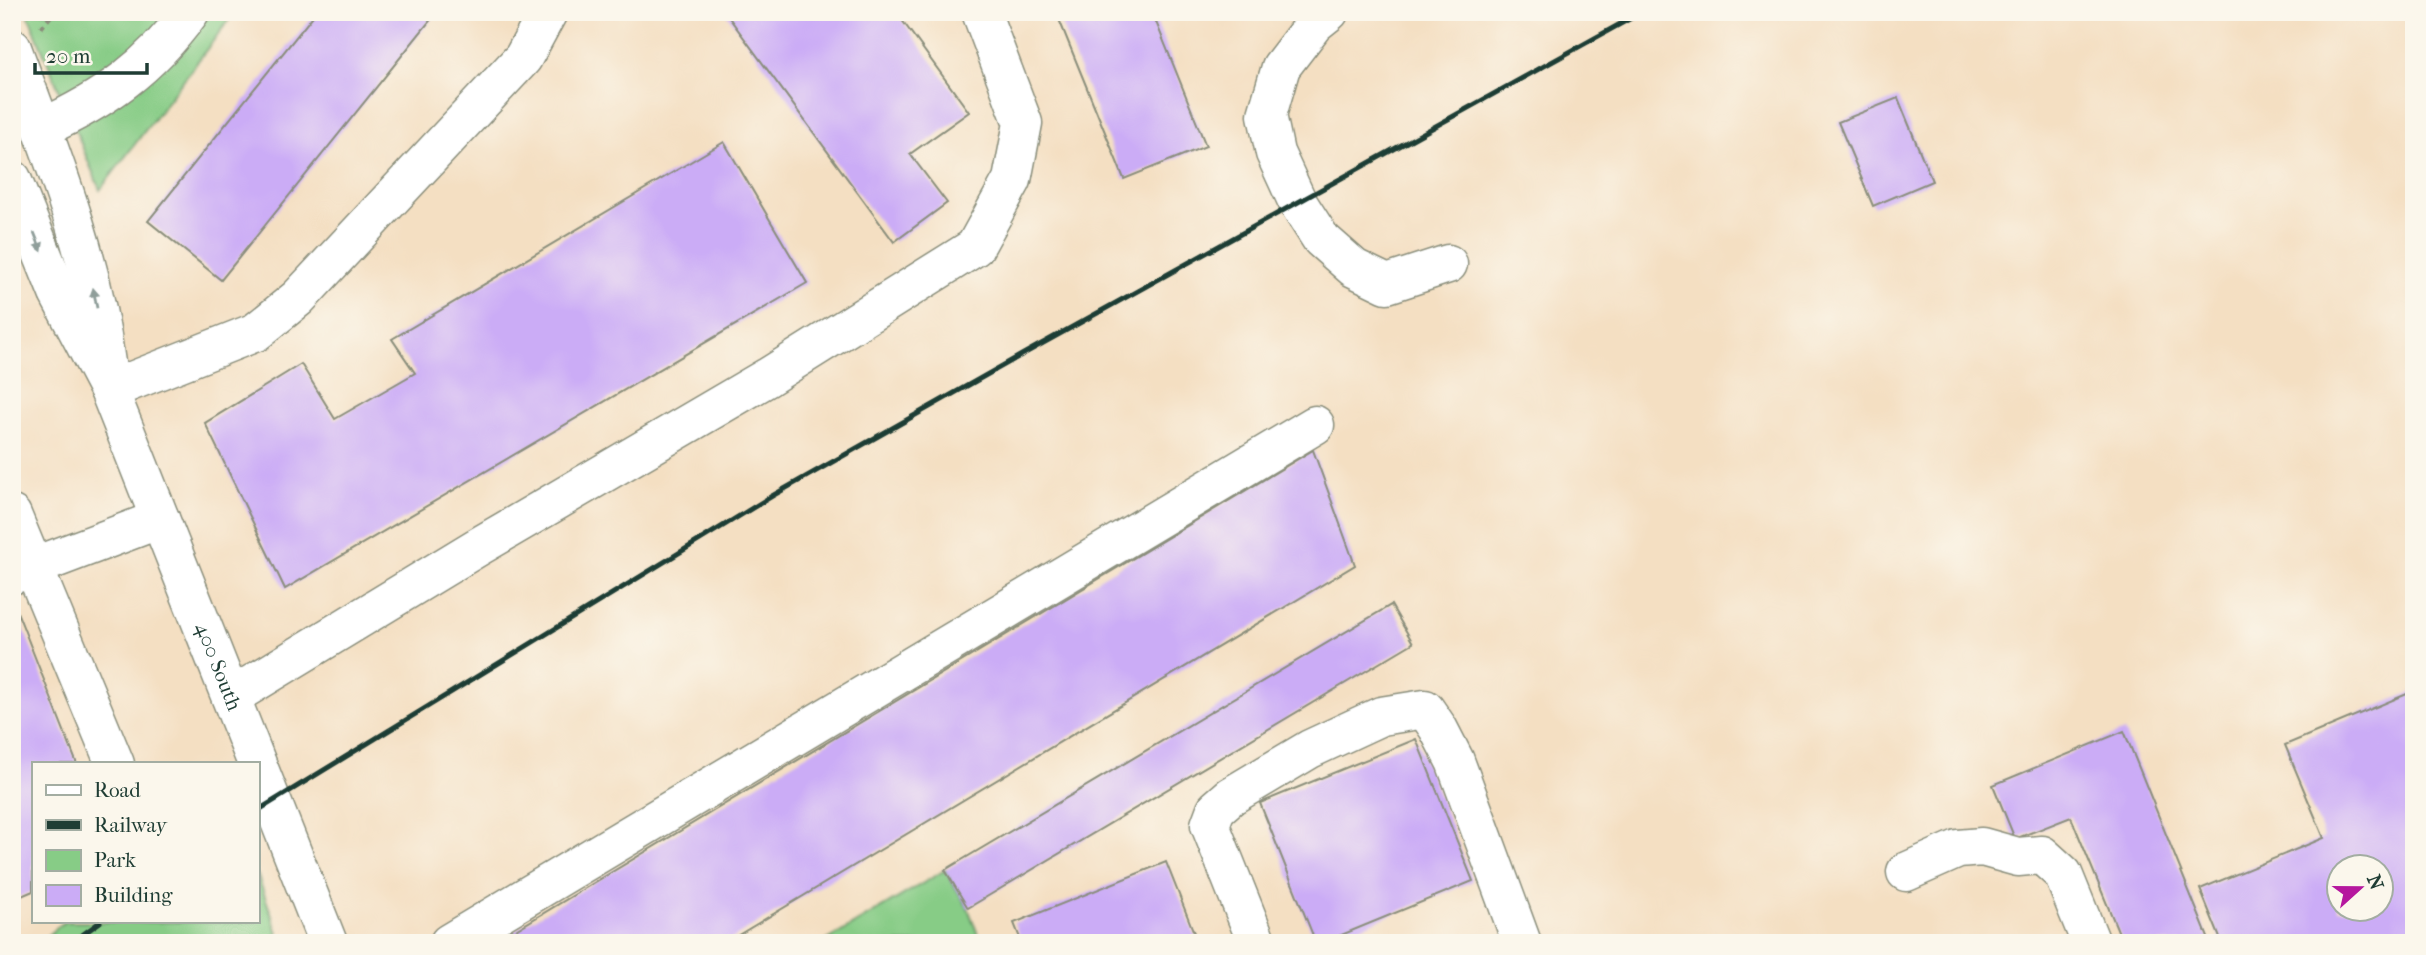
<svg xmlns="http://www.w3.org/2000/svg" width="2426" height="955" viewBox="0 0 2426 955" font-family="'IM FELL French Canon',serif">
  <style>
    .green { fill: #87cc86; stroke: #53845d; stroke-width: 2 }
    .building { fill: #cbacf6; fill-rule: evenodd }
    .lines { fill: none; stroke-linecap: round; stroke-linejoin: round }
    .minor-casing { stroke: #8a8e7b; stroke-width: 41 }
    .path { stroke: #8a8e7b; stroke-width: 4.5; stroke-dasharray: 5 5; stroke-linecap: butt }
    .minor { stroke: #fff; stroke-width: 38 }
    .rail { stroke: #1f3d34; stroke-width: 5 }
    .oneway { fill: #8f9e9a }
    .labels { text-anchor: middle; dominant-baseline: central; stroke-width: 5; stroke-linejoin: round; paint-order: stroke }
    .street-label { font-size: 21px; fill: #1f3d34; stroke: #fbf7ec }
  </style>
  <rect width="100%" height="100%" fill="#fbf7ec"/>
  <filter id="ink" filterUnits="userSpaceOnUse"><feTurbulence type="fractalNoise" baseFrequency=".0143" numOctaves="2"/><feDisplacementMap in="SourceGraphic" scale="14" xChannelSelector="R" yChannelSelector="G"/><feConvolveMatrix kernelMatrix="1 2 1 2 8 2 1 2 1" color-interpolation-filters="sRGB"/></filter>
  <filter id="wash" filterUnits="userSpaceOnUse"><feTurbulence type="fractalNoise" baseFrequency=".00686" numOctaves="4" result="noise"/><feDisplacementMap in="SourceGraphic" scale="28" xChannelSelector="R" yChannelSelector="G"/><feGaussianBlur stdDeviation="1.57" result="paint"/><feColorMatrix in="noise" values="0 0 0 0 0 0 0 0 0 0 0 0 0 0 0 0 0 1.4 0 .05"/><feComposite in="paint" operator="in"/></filter>
  <g filter="url(#wash)">
    <rect width="100%" height="100%" fill="#f4dfc2"/>
    <g class="green">
      <path d="M27,12H235L100,190Z"/>
      <path d="M945,870L968,908L981,943H823Z"/>
      <path d="M257,874L278,933L265,943H38L64,922H257Z"/>
    </g>
    <g id="blocks">
      <g class="building">
        <path d="M316,12H437L221,280L148,221Z"/>
        <path d="M725,12H896L969,112L910,154L947,203L894,242Z"/>
        <path d="M1056,12H1152L1206,146L1124,179Z"/>
        <path d="M1898,98L1932,181L1873,206L1838,122Z"/>
        <path d="M724,142L807,283L285,589L205,423L301,364L335,419L415,373L392,339Z"/>
        <path d="M1313,450L1355,565L725,943H494Z"/>
        <path d="M1391,605L1413,643L968,908L945,870Z"/>
        <path d="M16,609L77,764H33V891L12,900V610Z"/>
        <path d="M2414,691V943H2222L2200,889L2324,838L2285,745ZM2338,867H2380V909H2338Z"/>
        <path d="M2124,731L2209,940L2204,943H2123L2071,817L2015,839L1993,785Z"/>
        <path d="M1416,739L1473,881L1322,943H1316L1260,803Z"/>
        <path d="M1166,862L1198,943H1022L1014,923Z"/>
      </g>
    </g>
  </g>
  <g filter="url(#ink)">
    <use href="#blocks" fill-opacity="0" stroke="#8a8e7b" stroke-width="2"/>
    <g class="lines">
      <defs>
        <g id="minor">
          <path d="M1329,12L1314,24L1281,67L1267,115L1275,153L1298,203L1321,239L1354,268L1387,284L1448,264"/>
          <path d="M12,48C50,151 92,253 106,363"/>
          <path d="M42,128C104,100 150,67 190,12"/>
          <path id="s1" d="M12,179L58,293L109,390L328,943"/>
          <path d="M109,390L256,332L298,298L523,58L548,12"/>
          <path d="M12,515L115,764"/>
          <path d="M12,575L160,519"/>
          <path d="M231,697L476,548L768,377L975,247L1012,180L1023,123L981,12"/>
          <path d="M1906,872L1958,849L1982,847L2018,857L2042,855L2063,874L2091,943"/>
          <path d="M449,943L1315,425"/>
          <path d="M1257,943L1210,825L1216,809L1231,796L1310,749L1381,716L1425,709L1438,728L1455,761L1522,943"/>
        </g>
      </defs>
      <use href="#minor" class="minor-casing"/>
      <path class="path" d="M41,28L54,12"/>
      <use href="#minor" class="minor"/>
      <g class="rail">
        <path d="M257,811L772,496L1027,352L1642,12"/>
        <path d="M71,943L100,922"/>
      </g>
    </g>
    <defs><path id="oneway-solid" d="M-6-.8H1V-3.2L6.5 0L1 3.2V.8H-6Z" transform="scale(1.75)"/></defs>
    <g class="oneway">
      <use href="#oneway-solid" transform="translate(38 242) rotate(68)"/>
      <use href="#oneway-solid" transform="translate(95 298) rotate(-101)"/>
    </g>
  </g>
  <g class="labels">
    <g class="street-label">
      <text stroke="none"><textPath href="#s1" startOffset="530">400 South</textPath></text>
    </g>
  </g>
  <rect width="2426" height="955" fill="none" stroke="#fbf7ec" stroke-width="42"/>
  <rect x="32" y="762" width="228" height="161" fill="#fbf7ec" stroke="#a3ada2" stroke-width="2"/>
  <rect x="46" y="785" width="35" height="10" fill="#ffffff" stroke="#a3ada2" stroke-width="2"/>
  <text x="94" y="797" font-size="21" fill="#1f3d34">Road</text>
  <rect x="46" y="820" width="35" height="10" fill="#1f3d34" stroke="#a3ada2" stroke-width="2"/>
  <text x="94" y="832" font-size="21" fill="#1f3d34">Railway</text>
  <rect x="46" y="850" width="35" height="21" fill="#87cc86" stroke="#a3ada2" stroke-width="2"/>
  <text x="94" y="867" font-size="21" fill="#1f3d34">Park</text>
  <rect x="46" y="885" width="35" height="21" fill="#cbacf6" stroke="#a3ada2" stroke-width="2"/>
  <text x="94" y="902" font-size="21" fill="#1f3d34">Building</text>
  <g transform="translate(2360 888) rotate(69)"><circle r="33" fill="#fbf7ec" stroke="#a3ada2" stroke-width="2"/>
  <path d="M0-5L12 26L0 18L-12 26Z" fill="#b5179e"/>
  <text y="-10" font-size="19" font-weight="bold" text-anchor="middle" fill="#1f3d34">N</text>
  </g>
  <path d="M35 63v10h112v-10" fill="none" stroke="#1f3d34" stroke-width="3.5"/>
  <text x="46" y="63" font-size="21" fill="#1f3d34" stroke="#fbf7ec" stroke-width="5" paint-order="stroke">20 m</text>
</svg>
